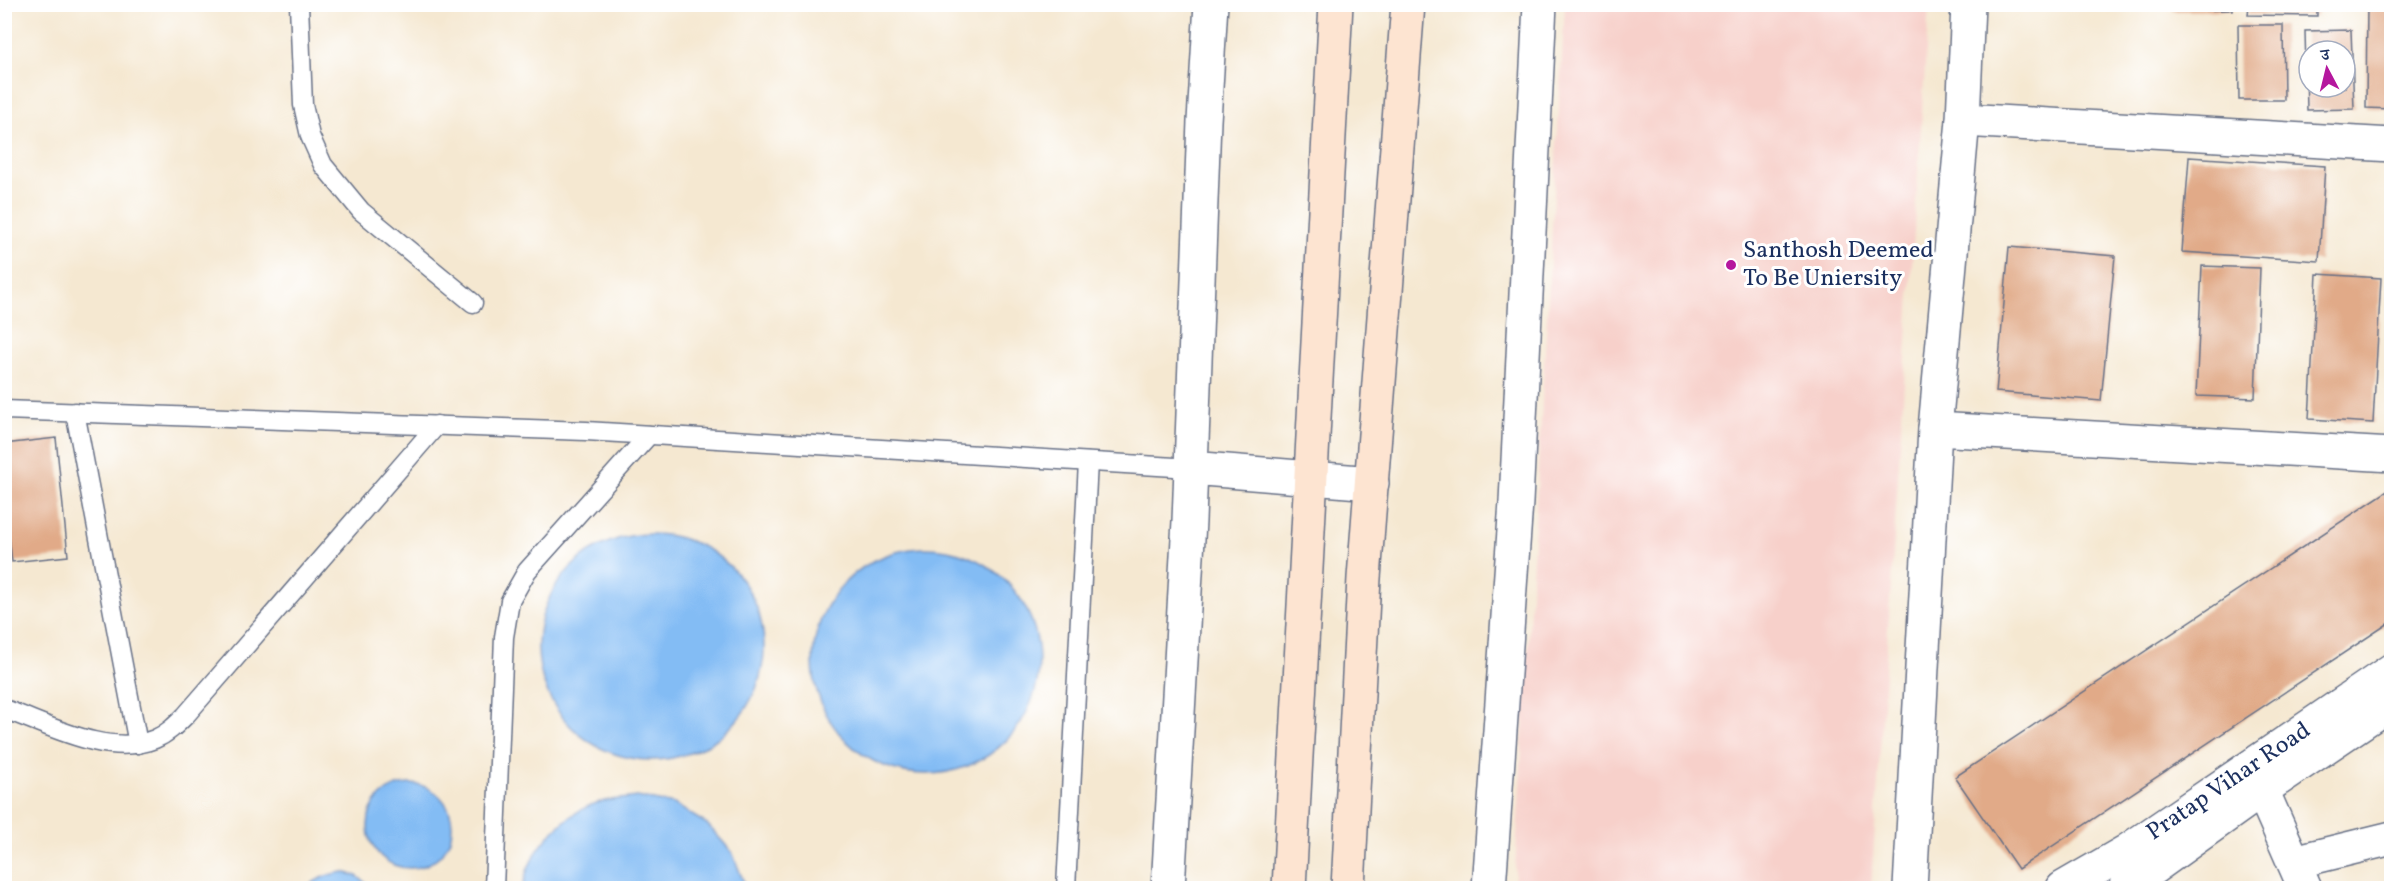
<svg xmlns="http://www.w3.org/2000/svg" width="2396" height="893" viewBox="0 0 2396 893" font-family="Vollkorn,'Noto Serif Devanagari',serif">
  <style>
    .built { fill: #f7d0ca }
    .water { fill: #83bcf4; stroke: #4f76a9; stroke-width: 1.5 }
    .building { fill: #e1aa88; fill-rule: evenodd }
    .lines { fill: none; stroke-linecap: round; stroke-linejoin: round }
    .service-casing { stroke: #677086; stroke-width: 21 }
    .minor-casing { stroke: #677086; stroke-width: 36 }
    .tertiary-casing { stroke: #677086; stroke-width: 36 }
    .secondary-casing { stroke: #677086; stroke-width: 36 }
    .service { stroke: #fff; stroke-width: 18 }
    .minor { stroke: #fff; stroke-width: 33 }
    .tertiary { stroke: #fff; stroke-width: 33 }
    .secondary { stroke: #fde4d1; stroke-width: 33 }
    .poi-dot { fill: #b5179e; stroke: #fff; stroke-width: 2 }
    .labels { text-anchor: middle; dominant-baseline: central; stroke-width: 6; stroke-linejoin: round; paint-order: stroke }
    .poi-label { font-size: 24px; fill: #1b2f5e; stroke: #fff; text-anchor: start }
    .street-label { font-size: 24px; fill: #1b2f5e; stroke: #fff }
  </style>
  <rect width="100%" height="100%" fill="#fff"/>
  <filter id="ink" filterUnits="userSpaceOnUse"><feTurbulence type="fractalNoise" baseFrequency=".0167" numOctaves="2"/><feDisplacementMap in="SourceGraphic" scale="12" xChannelSelector="R" yChannelSelector="G"/><feConvolveMatrix kernelMatrix="1 2 1 2 8 2 1 2 1" color-interpolation-filters="sRGB"/></filter>
  <filter id="wash" filterUnits="userSpaceOnUse"><feTurbulence type="fractalNoise" baseFrequency=".008" numOctaves="4" result="noise"/><feDisplacementMap in="SourceGraphic" scale="24" xChannelSelector="R" yChannelSelector="G"/><feGaussianBlur stdDeviation="1.35" result="paint"/><feColorMatrix in="noise" values="0 0 0 0 0 0 0 0 0 0 0 0 0 0 0 0 0 1.4 0 .05"/><feComposite in="paint" operator="in"/></filter>
  <g filter="url(#wash)">
    <rect width="100%" height="100%" fill="#f5e8d1"/>
    <path class="built" d="M1565,5H1929L1871,888H1514Z"/>
    <g class="water">
      <circle cx="651" cy="647" r="113"/>
      <circle cx="926" cy="661" r="113"/>
      <circle cx="410" cy="826" r="42"/>
      <path d="M637,797L674,804L707,824L732,852L746,888H523C527,852 565,812 600,802C611,799 625,799 637,797Z"/>
      <path d="M343,872L357,876L372,888H306C318,878 328,874 343,872Z"/>
    </g>
    <g id="blocks">
      <g class="building">
        <path d="M2173,4H2232V10L2173,11Z"/>
        <path d="M2249,4H2317V16L2248,15Z"/>
        <path d="M2367,4H2392V109L2366,108Z"/>
        <path d="M2238,25H2283L2284,100H2239Z"/>
        <path d="M2351,30L2354,109L2307,110L2305,31ZM2309,51H2345V87H2309Z"/>
        <path d="M2189,157L2325,166L2319,261L2182,252Z"/>
        <path d="M2009,247L2115,256L2101,401L1996,392Z"/>
        <path d="M2202,266L2260,268L2255,398L2196,396Z"/>
        <path d="M2317,274L2381,278L2373,423L2309,419Z"/>
        <path d="M56,438L68,556L12,562L4,492V444Z"/>
        <path d="M2392,488V621L2018,869L1955,777Z"/>
      </g>
    </g>
  </g>
  <g filter="url(#ink)">
    <use href="#blocks" fill-opacity="0" stroke="#677086" stroke-width="1.5"/>
    <g class="lines">
      <defs>
        <g id="service">
          <path d="M299,4L303,105L310,136L323,165L361,211L473,303"/>
          <path d="M4,410L586,431L1191,468"/>
          <path d="M75,412L138,744"/>
          <path d="M4,709C49,725 108,758 155,739C167,734 176,725 185,716L437,425"/>
          <path d="M494,888L504,637L510,601L527,571L649,435"/>
          <path d="M1066,888L1088,462"/>
        </g>
        <g id="minor">
          <path d="M1963,120L2392,145"/>
          <path d="M1935,429L2392,455"/>
          <path d="M1191,468L1372,483"/>
          <path d="M2262,790L2305,888"/>
          <path d="M2294,862L2392,838"/>
          <path d="M1910,888L1935,429L1963,120L1968,4"/>
        </g>
        <g id="tertiary">
          <path d="M1168,888L1189,521L1204,121L1211,4"/>
          <path d="M1489,888L1516,502L1540,4"/>
          <path d="M2063,888L2127,851L2392,670"/>
          <path d="M2125,888L2262,790L2392,702"/>
        </g>
        <g id="secondary">
          <path d="M1289,888L1336,4"/>
          <path d="M1348,888L1364,578L1408,4"/>
        </g>
      </defs>
      <use href="#service" class="service-casing"/>
      <use href="#minor" class="minor-casing"/>
      <use href="#tertiary" class="tertiary-casing"/>
      <use href="#secondary" class="secondary-casing"/>
      <use href="#service" class="service"/>
      <use href="#minor" class="minor"/>
      <use href="#tertiary" class="tertiary"/>
      <use href="#secondary" class="secondary"/>
    </g>
  </g>
  <circle class="poi-dot" cx="1731" cy="265" r="6"/>
  <g class="labels">
    <g class="poi-label">
      <text x="1743" y="251">Santhosh Deemed<tspan x="1743" dy="28">To Be Uniersity</tspan></text>
    </g>
    <g class="street-label">
      <text transform="translate(2229 782) rotate(-34)">Pratap Vihar Road</text>
    </g>
  </g>
  <rect width="2396" height="893" fill="none" stroke="#fff" stroke-width="24"/>
  <g transform="translate(2327 69) rotate(353)"><circle r="28" fill="#ffffff" stroke="#a4acbf" stroke-width="1.5"/>
  <path d="M0-4.5L10 22L0 15L-10 22Z" fill="#b5179e"/>
  <text y="-9" font-size="16" font-weight="bold" text-anchor="middle" fill="#1b2f5e">उ</text>
  </g>
</svg>
